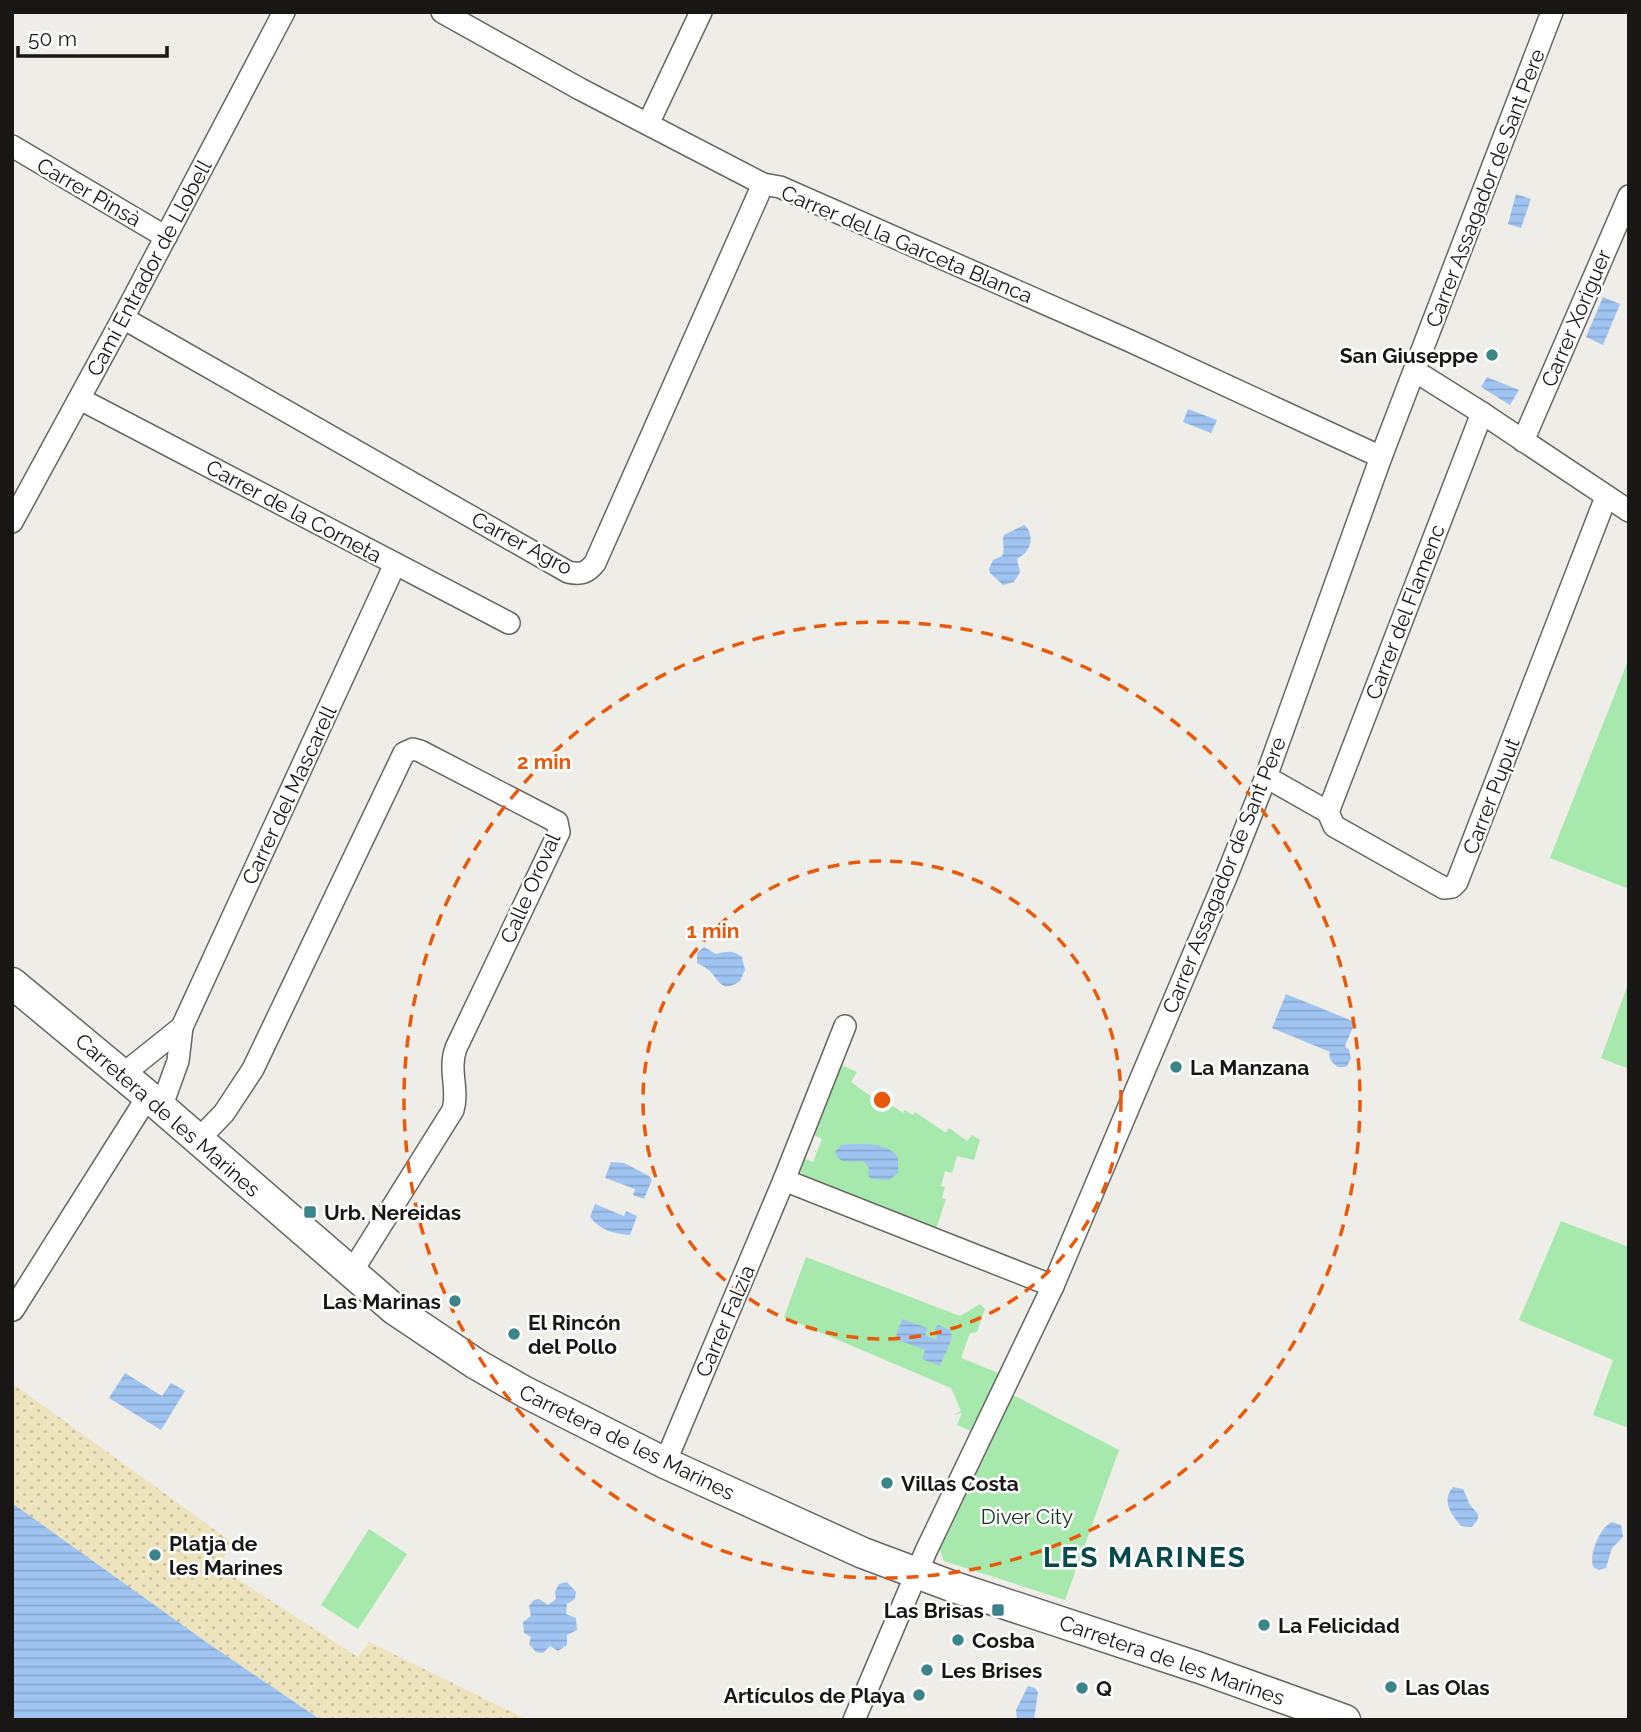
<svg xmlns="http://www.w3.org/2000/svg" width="1641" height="1732" viewBox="0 0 1641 1732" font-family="Raleway,sans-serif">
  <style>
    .green { fill: #a7e9ac }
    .sand { fill: url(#sand-dots) }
    .water { fill: url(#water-rules) }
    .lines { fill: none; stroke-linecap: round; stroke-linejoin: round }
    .street-casing { stroke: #696662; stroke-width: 24 }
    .secondary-casing { stroke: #696662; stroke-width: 33 }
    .street { stroke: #fff; stroke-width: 21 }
    .secondary { stroke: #fff; stroke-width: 30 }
    .ring { fill: none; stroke: #e8590c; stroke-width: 3.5; stroke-dasharray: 12 9 }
    .poi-dot { fill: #3b8487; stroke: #fff; stroke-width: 2.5 }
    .labels { text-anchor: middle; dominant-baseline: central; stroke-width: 5; stroke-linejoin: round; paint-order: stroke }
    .street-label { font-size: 21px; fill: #181715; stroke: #fff }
    .poi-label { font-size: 21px; font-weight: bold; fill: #181715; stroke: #fff; text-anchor: start }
    .park-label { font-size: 21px; fill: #133318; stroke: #fff }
    .district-label { font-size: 28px; font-weight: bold; letter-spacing: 2px; fill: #06484b; stroke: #fff }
    .centre { fill: #e8590c; stroke: #fff; stroke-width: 3.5 }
    .ring-label { font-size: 21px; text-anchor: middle; font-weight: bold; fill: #e8590c; stroke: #fff; stroke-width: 5; stroke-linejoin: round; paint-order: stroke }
  </style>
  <defs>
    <pattern id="sand-dots" width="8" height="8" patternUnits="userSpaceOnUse" patternTransform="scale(1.75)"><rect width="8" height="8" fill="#ede4be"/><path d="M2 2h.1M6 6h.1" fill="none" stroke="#cac3a2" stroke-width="1.8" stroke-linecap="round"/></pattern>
    <pattern id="water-rules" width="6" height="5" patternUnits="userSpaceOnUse" patternTransform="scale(1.75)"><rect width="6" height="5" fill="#a0c4f1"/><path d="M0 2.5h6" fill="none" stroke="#89a8ce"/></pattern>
  </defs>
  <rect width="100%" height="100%" fill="#efede8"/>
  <g class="green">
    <path d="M1629,658V889L1550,858Z"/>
    <path d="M1629,981V1069L1601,1058Z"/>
    <path d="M841,1065L857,1072L851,1082L883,1105L886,1101L903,1113L905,1110L913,1115L915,1112L946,1133L949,1128L967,1141L972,1135L980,1140L974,1160L957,1156L952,1173L945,1171L941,1186L945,1187L942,1198L946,1199L936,1229L804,1178L800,1171L802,1158L813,1162L822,1139L812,1134Z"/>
    <path d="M1561,1221L1629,1247V1428L1593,1415L1613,1360L1519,1320Z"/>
    <path d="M806,1257L960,1316L980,1304L985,1309L977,1332L970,1333L961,1358L1001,1374L973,1432L957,1425L962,1413L954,1415L961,1411L951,1388L784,1317Z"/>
    <path d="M1013,1395L1119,1450L1065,1600L944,1561L940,1550Z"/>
    <path d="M369,1529L407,1554L358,1629L321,1605Z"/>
  </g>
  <path class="sand" d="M12,1383L233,1543L219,1567L358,1657L369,1642L528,1720H321L209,1644L12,1503Z"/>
  <g class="water">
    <path d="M1516,194L1531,199L1521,228L1508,224Z"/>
    <path d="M1603,297L1620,304L1603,345L1586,337Z"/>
    <path d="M1487,377L1519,390L1510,405L1481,387Z"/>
    <path d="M1188,409L1217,420L1211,433L1183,422Z"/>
    <path d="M1024,525C1032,531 1033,543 1026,552C1024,555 1020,556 1017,559L1020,572L1014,582L1003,585L990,573L989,569L993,560L1002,556C1006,549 1001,543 1004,535Z"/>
    <path d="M704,947L716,954C727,951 733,950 742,957L745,970L740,981C719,996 718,975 707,969C704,966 700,965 697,963V953Z"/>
    <path d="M1286,994L1355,1022L1345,1046L1349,1050L1351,1058L1347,1066C1338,1070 1332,1064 1329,1056L1330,1052L1272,1028Z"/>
    <path d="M841,1145C860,1144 885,1141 898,1157V1173L889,1180L872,1179L868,1176L869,1168L864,1162C853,1159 840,1167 835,1152Z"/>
    <path d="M611,1162L624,1163L649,1176L652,1180L644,1199L633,1195L635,1189L605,1178Z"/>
    <path d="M595,1204L624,1216L626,1211L637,1216L630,1235C614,1234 600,1230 590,1217Z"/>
    <path d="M902,1319L928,1328L925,1335L936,1340L937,1336L935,1328L938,1325L950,1330L952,1338L940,1366L922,1359L925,1350L895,1339Z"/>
    <path d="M125,1373L162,1396L171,1383L185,1391L161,1430L109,1398Z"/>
    <path d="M1453,1487L1463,1489L1470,1505L1478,1514V1519L1472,1527L1461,1526C1451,1514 1441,1501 1453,1487Z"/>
    <path d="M12,1503L209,1644L321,1720H12Z"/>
    <path d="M1612,1522L1621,1525L1623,1537L1612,1548L1606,1568L1599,1570L1593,1567C1589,1554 1600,1527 1612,1522Z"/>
    <path d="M567,1582L576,1592L575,1599L567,1604L566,1614L576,1618L577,1630L567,1635V1645L558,1651L550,1646L543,1653L536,1652L529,1644L531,1637L524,1633L523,1622L531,1616L529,1606L534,1600L539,1599L548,1605L556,1599L555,1592L559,1584Z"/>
    <path d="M1028,1686L1035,1688L1038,1692L1034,1720H1017L1016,1710Z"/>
  </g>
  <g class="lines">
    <defs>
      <g id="street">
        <path d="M442,12L580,89L763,184L780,187L1130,341L1381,457"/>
        <path d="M648,124L701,12"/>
        <path d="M12,146L166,237"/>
        <path d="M123,318L568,572C581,575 587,573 595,563L763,184"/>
        <path d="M1415,371L1482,413L1629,511"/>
        <path d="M80,399L509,623"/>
        <path d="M1523,441L1629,196"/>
        <path d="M12,522L123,318L284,12"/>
        <path d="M1266,777L1328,812L1334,826L1444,888L1452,887L1457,882L1606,497"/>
        <path d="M1328,812L1482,413"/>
        <path d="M122,1075L182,1027"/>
        <path d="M161,1108L178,1061L182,1027L395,564"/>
        <path d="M198,1140L224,1113L253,1069L404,753L413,749L420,751L557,822L559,832L456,1048C448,1070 459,1089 453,1110L351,1273"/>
        <path d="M784,1180L1053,1286"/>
        <path d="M13,1310L148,1096"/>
        <path d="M665,1463L784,1180L845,1026"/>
        <path d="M854,1720L926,1551L1053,1286L1227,875L1266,777L1381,457L1552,12"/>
      </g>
      <path id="secondary" d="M12,983L148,1096L394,1309L476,1364L525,1392L665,1463L863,1553L954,1587L1200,1668L1345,1720"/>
    </defs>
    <use href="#street" class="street-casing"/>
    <use href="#secondary" class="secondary-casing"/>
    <use href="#street" class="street"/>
    <use href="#secondary" class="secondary"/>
  </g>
  <g class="ring">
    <circle cx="882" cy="1100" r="239"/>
    <circle cx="882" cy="1100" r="478"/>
  </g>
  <g class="poi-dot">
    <circle cx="1492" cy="355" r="7"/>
    <circle cx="1176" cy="1067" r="7"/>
    <rect x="303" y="1205" width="14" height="14" rx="3.5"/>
    <circle cx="455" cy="1301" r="7"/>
    <circle cx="514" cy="1334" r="7"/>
    <circle cx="887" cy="1483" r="7"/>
    <circle cx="155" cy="1555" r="7"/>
    <rect x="991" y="1603" width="14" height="14" rx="3.5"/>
    <circle cx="1264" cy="1625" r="7"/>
    <circle cx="958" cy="1640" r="7"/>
    <circle cx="927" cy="1670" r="7"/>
    <circle cx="1391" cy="1687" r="7"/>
    <circle cx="1082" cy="1688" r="7"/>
    <circle cx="919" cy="1695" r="7"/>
  </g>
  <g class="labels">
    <g class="street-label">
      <text transform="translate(1485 188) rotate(-69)">Carrer Assagador de Sant Pere</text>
      <text transform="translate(89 192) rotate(30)">Carrer Pinsà</text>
      <text transform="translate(907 244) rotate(23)">Carrer del la Garceta Blanca</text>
      <text transform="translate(149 268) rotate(-62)">Camí Entrador de Llobell</text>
      <text transform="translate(1576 318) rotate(-67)">Carrer Xoriguer</text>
      <text transform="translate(294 511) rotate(28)">Carrer de la Corneta</text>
      <text transform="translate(522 543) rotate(28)">Carrer Agro</text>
      <text transform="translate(1405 612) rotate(-69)">Carrer del Flamenc</text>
      <text transform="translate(289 795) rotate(-65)">Carrer del Mascarell</text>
      <text transform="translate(1491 796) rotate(-69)">Carrer Puput</text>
      <text transform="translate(1224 875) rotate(-68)">Carrer Assagador de Sant Pere</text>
      <text transform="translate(530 888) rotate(-66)">Calle Oroval</text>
      <text transform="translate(168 1115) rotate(41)">Carretera de les Marines</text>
      <text transform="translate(725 1321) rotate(-67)">Carrer Falzia</text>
      <text transform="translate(627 1442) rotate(26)">Carretera de les Marines</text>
      <text transform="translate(1172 1660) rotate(19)">Carretera de les Marines</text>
    </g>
    <g class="poi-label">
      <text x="1478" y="355" text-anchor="end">San Giuseppe</text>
      <text x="1190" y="1067">La Manzana</text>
      <text x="324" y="1212">Urb. Nereidas</text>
      <text x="441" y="1301" text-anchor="end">Las Marinas</text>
      <text x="528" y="1322">El Rincón<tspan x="528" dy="24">del Pollo</tspan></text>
      <text x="901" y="1483">Villas Costa</text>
      <text x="169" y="1543">Platja de<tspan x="169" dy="24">les Marines</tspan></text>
      <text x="984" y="1610" text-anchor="end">Las Brisas</text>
      <text x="1278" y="1625">La Felicidad</text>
      <text x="972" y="1640">Cosba</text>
      <text x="941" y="1670">Les Brises</text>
      <text x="1405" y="1687">Las Olas</text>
      <text x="1096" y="1688">Q</text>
      <text x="905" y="1695" text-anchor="end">Artículos de Playa</text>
    </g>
    <g class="park-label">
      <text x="1027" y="1516">Diver City</text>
    </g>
    <g class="district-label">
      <text x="1145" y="1557">LES MARINES</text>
    </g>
  </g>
  <circle cx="882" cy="1100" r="10" class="centre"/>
  <g class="ring-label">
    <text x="544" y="769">2 min</text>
    <text x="713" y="938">1 min</text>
  </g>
  <rect width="1641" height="1732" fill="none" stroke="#181715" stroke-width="28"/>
  <path d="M18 46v10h149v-10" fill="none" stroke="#181715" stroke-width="3.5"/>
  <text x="28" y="46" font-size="21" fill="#181715" stroke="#ffffff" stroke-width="5" paint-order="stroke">50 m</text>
</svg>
